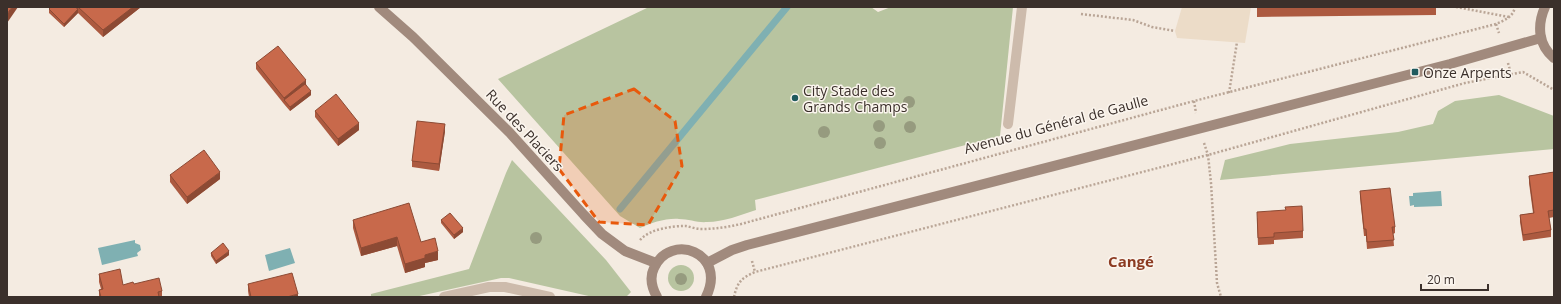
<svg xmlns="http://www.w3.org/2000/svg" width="1561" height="304" viewBox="0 0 1561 304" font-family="'Open Sans',sans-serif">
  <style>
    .green { fill: #b8c4a0 }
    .plaza { fill: #ecdcc8 }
    .water { fill: #7fb0b2 }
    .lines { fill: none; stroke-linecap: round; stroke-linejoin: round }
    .stream { stroke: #7fb0b2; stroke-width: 7 }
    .path { stroke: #b9a596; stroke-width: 2.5; stroke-dasharray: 2 2; stroke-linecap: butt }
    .lane { stroke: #cdbbac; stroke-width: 10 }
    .street { stroke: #cdbbac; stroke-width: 10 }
    .secondary { stroke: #a18a7d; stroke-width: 10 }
    .tree { fill: #969b7f }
    .wall { fill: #ac5a40 }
    .shaded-wall { fill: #8c4a34 }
    .building { fill: #c8694b; stroke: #8c4a34 }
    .marked { fill: #e8590c; fill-opacity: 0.2; stroke: #e8590c; stroke-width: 3; stroke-dasharray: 8 5; stroke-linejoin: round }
    .poi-dot { fill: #1f5a5e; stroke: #fbf5ee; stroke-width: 1.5 }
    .labels { text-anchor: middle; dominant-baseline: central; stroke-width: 3; stroke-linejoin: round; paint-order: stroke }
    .poi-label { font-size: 14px; fill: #3b302b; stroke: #fbf5ee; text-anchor: start }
    .street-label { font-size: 14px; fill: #3b302b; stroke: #fbf5ee }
    .neighbourhood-label { font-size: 15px; font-weight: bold; fill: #8c3b22; stroke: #fbf5ee }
  </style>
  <rect width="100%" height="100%" fill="#f4ebe1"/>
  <g class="green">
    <path d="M649,7H871L878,12L891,7H1013L1000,136L755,200L756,210C740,215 724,222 707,222C698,223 689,219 679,219C666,218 651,223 640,228L620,216L498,79Z"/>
    <path d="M1499,95L1554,116V149L1220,180L1225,160L1290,144L1398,132L1433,124L1438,111L1455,101Z"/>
    <path d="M512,160L606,260L631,292L626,297H593L509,278H501L415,297H371V294L469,269L506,173Z"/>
    <circle cx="681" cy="278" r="13"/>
  </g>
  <path class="plaza" d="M1182,7H1251L1245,43L1177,38L1175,31Z"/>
  <g class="water">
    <path d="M1441,191L1442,206L1414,207V205L1410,206L1409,196H1413V193Z"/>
    <path d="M135,240V243L140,245L141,250L137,253L138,256L102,265L98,248Z"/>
    <path d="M290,248L295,263L269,271L265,255Z"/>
  </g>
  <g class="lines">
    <path class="stream" d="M620,209L787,7"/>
    <g class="path">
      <path d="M1456,7L1509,17"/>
      <path d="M1081,14L1133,20L1152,27L1175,31"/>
      <path d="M1496,24L1499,33"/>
      <path d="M1508,63L1511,74"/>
      <path d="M1229,93L1237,42"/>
      <path d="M1194,101L1196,113"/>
      <path d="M1204,143L1208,155L1211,183L1217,283L1221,297"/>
      <path d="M640,240C650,229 671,226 686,226C691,227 696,229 701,229C715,229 728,227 741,224L1194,101L1496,24C1505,20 1513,17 1515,7"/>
      <path d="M752,261L755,272"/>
      <path d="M734,297C737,283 741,278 755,272L1208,155L1465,83L1523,72L1554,90"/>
    </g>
    <path class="lane" d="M1008,124L1022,7"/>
    <path class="street" d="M444,297L489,287H505L550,297"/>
    <g class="secondary">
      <path d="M379,7L413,37L510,133L584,215L602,234L625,251L656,263"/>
      <path d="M1545,7C1537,25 1538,45 1554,58"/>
      <path d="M707,263L732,250L747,245L1450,64L1541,38"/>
      <path d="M657,297C652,288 649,278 654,268C670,232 728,252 706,297"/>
    </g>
  </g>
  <g class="tree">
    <circle cx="909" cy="102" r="6"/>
    <circle cx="879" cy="126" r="6"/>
    <circle cx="910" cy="127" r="6"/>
    <circle cx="824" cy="132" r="6"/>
    <circle cx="880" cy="143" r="6"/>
    <circle cx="536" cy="238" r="6"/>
    <circle cx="681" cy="279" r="6"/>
  </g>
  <g class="wall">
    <path d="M51,7H141L103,37L78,13L64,27L49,13V9Z"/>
    <path d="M1257,7H1436V15L1257,17Z"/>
    <path d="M256,63L306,84L311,95L290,111L284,104L256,69Z"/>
    <path d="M315,111L359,130L338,146L315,117Z"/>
    <path d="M445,131L439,171L412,167V161Z"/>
    <path d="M1554,172V217L1549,218L1551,230V237L1523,241L1520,222V215L1533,213L1529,183V176Z"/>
    <path d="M170,175L220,179L187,204L170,182Z"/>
    <path d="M1360,191L1395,227V233L1393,234L1394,246L1367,249L1366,236H1364L1360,197Z"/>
    <path d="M1257,218L1303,231V238L1274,240V244L1258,245Z"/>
    <path d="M353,220L421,242L438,260L425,263V267L405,273L397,246L361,256L353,228Z"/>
    <path d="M441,220L463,232L454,239L441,223Z"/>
    <path d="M211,253L229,255L216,264L211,256Z"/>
    <path d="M99,274L123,285L134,284L162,291V297H99V290L101,289L99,282Z"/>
    <path d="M248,284L298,297H249L248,291Z"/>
  </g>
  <g class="shaded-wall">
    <path d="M12,7H18L7,23V14Z"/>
    <path d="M133,7H141L103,37V30Z"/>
    <path d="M78,9V13L64,27V24Z"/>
    <path d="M306,80V87L284,100V104V98Z"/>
    <path d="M311,91V95L290,111V107Z"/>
    <path d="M359,123V130L338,146V139Z"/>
    <path d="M445,124V131L439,171V164Z"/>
    <path d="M220,172V179L187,204V197Z"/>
    <path d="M463,228V232L454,239V235Z"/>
    <path d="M397,237V246L361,256V248Z"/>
    <path d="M229,251V255L216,264V261Z"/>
    <path d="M438,251V260L425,263V267L405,273V264L425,255Z"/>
    <path d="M298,294V297H287Z"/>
  </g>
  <g class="building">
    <path d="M7,7H12L7,14Z"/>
    <path d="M51,7H75L78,9L64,24L49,9Z"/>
    <path d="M78,7H133L103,30Z"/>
    <path d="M278,46L306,80L284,98L256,63Z"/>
    <path d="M305,84L311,91L290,107L284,100Z"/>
    <path d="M336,94L359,123L338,139L315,111Z"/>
    <path d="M417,121L445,124L439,164L412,161Z"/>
    <path d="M204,150L220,172L187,197L170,175Z"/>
    <path d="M1554,172V210L1548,211L1551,230L1523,235L1520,215L1534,213L1529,176Z"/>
    <path d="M1390,188L1395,227H1392L1394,240L1367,242L1366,229H1364L1360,191Z"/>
    <path d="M409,203L421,242L435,238L438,251L425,255V258L405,264L397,237L361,248L353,220Z"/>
    <path d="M1302,206L1303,231L1274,233V237L1258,238L1257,212L1286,210L1285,207Z"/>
    <path d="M450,213L463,228L454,235L441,220Z"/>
    <path d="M223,243L229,251L216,261L211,253Z"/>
    <path d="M120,269L123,285L133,282L134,284L159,278L162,291L158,292L159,297H101L99,290L103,289L99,274Z"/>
    <path d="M292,273L298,294L287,297H251L248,284Z"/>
  </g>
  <path class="marked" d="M634,89L675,121L682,166L648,225L599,222L559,169L564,115Z"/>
  <g class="poi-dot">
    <rect x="1411" y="68" width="8" height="8" rx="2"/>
    <circle cx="795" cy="98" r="4"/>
  </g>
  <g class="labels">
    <g class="poi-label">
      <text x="1423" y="72">Onze Arpents</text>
      <text x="803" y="90">City Stade des<tspan x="803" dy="16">Grands Champs</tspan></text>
    </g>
    <g class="street-label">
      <text transform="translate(1056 124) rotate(-15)">Avenue du Général de Gaulle</text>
      <text transform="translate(525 130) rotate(47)">Rue des Placiers</text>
    </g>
    <g class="neighbourhood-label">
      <text x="1131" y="261">Cangé</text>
    </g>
  </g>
  <rect width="1561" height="304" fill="none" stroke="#3b302b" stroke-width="16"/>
  <path d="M1421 284v6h67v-6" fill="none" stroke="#3b302b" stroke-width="2"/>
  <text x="1427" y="284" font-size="12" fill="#3b302b" stroke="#fbf5ee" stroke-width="3" paint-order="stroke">20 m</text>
</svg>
